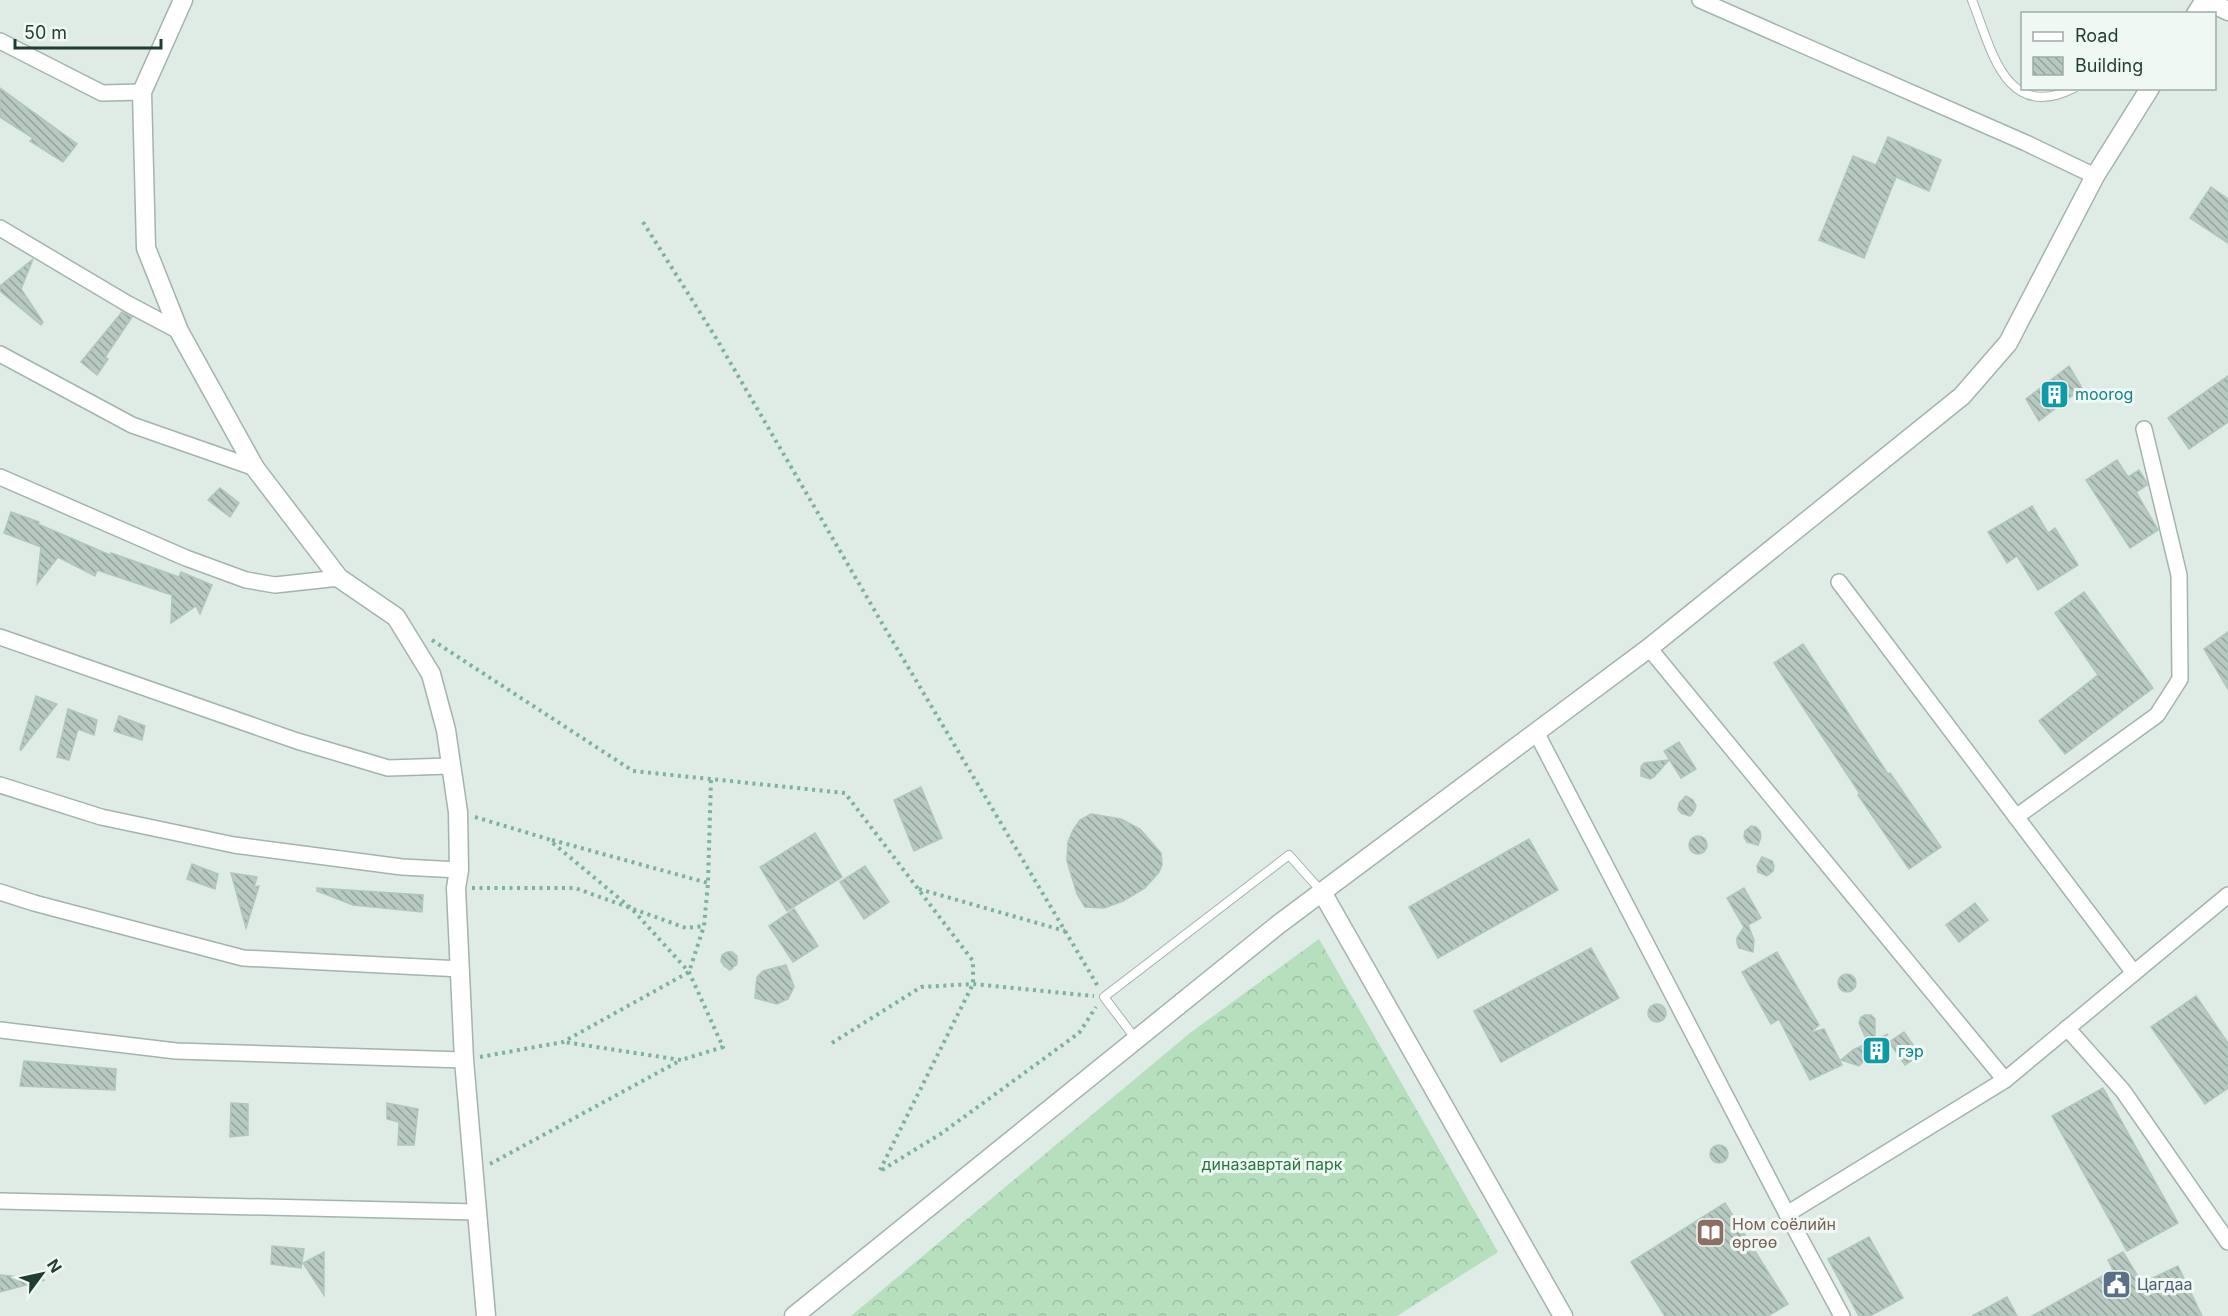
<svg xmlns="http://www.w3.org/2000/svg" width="2228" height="1316" viewBox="0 0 2228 1316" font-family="Inter,sans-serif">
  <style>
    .forest { fill: url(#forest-crowns) }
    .building { fill: url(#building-back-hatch); stroke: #b1c6bb; stroke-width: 1.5 }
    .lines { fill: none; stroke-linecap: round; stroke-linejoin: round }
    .service-casing { stroke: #a2b4ac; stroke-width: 10 }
    .minor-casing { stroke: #a2b4ac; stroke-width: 18 }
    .tertiary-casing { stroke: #a2b4ac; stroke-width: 21 }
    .path { stroke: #7db29d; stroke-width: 4; stroke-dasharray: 3 4.5; stroke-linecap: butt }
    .service { stroke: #fff; stroke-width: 8 }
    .minor { stroke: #fff; stroke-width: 15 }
    .tertiary { stroke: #fff; stroke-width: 18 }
    .labels { text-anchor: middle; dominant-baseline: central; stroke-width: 6; stroke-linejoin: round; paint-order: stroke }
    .culture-label { font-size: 16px; fill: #0d838f; stroke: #f0f8f3; text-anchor: start }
    .park-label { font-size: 16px; fill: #27763f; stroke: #f0f8f3 }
    .education-label { font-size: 16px; fill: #785e54; stroke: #f0f8f3; text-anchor: start }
    .service-label { font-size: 16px; fill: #4e5e75; stroke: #f0f8f3; text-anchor: start }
  </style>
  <defs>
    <pattern id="forest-crowns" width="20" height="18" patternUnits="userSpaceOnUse" patternTransform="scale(1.5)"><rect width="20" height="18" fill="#b6dfbe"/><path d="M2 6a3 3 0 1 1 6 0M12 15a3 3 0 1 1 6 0" fill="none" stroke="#9cc0a4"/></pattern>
    <pattern id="building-back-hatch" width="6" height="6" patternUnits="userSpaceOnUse" patternTransform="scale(1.5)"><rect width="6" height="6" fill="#b7c9c1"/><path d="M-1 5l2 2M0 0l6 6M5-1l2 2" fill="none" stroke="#94a49d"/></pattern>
  </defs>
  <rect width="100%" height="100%" fill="#dfece5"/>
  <path class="forest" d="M1319,939L1498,1252L1397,1316H851L1190,1033Z"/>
  <g class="building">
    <path d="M0,88L77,144L63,162L30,141L33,138L0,117Z"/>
    <path d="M1888,137L1941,160L1929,191L1896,177L1864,258L1819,240L1853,156L1876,165Z"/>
    <path d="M2211,187L2228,199V243L2190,218Z"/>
    <path d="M33,259L21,289L43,322L41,325L0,291V286Z"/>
    <path d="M122,312L132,317L105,357L108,359L97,375L81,362Z"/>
    <path d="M2069,366L2082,388L2039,421L2026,399Z"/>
    <path d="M2228,376V422L2189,449L2168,418Z"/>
    <path d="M2117,460L2128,477L2139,470L2147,483V485L2136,492L2158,530L2130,548L2086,480Z"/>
    <path d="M220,488L239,503L230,517L208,500Z"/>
    <path d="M2032,506L2048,533L2055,528L2078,565L2038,590L2017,556L2007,563L1988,532Z"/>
    <path d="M11,512L39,522L38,524L110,555L111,553L179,577L181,572L212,585L200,614L196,606L171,623L172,595L97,570L95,576L58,557L37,584L41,547L4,533Z"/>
    <path d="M2084,592L2153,688L2065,754L2039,721L2098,675L2055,613Z"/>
    <path d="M2228,632V689L2204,649Z"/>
    <path d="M1803,644L1888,774L1890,773L1941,847L1909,869L1858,795L1860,794L1774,663Z"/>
    <path d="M36,696L57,704L21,750L20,749Z"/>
    <path d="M68,709L97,720L94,735L78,729L69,760L57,757Z"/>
    <path d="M119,716L145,726L142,740L114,731Z"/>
    <path d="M1679,742L1696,769L1681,778L1664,751Z"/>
    <path d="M1669,760L1654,777L1650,779L1641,776V767L1644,763Z"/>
    <path d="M921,787L942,838L914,851L894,800Z"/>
    <path d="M1686,796L1693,800L1696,806L1694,811L1690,816L1681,813L1678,809L1679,803Z"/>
    <path d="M1091,814L1121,819L1140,829L1161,853L1162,865L1159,872L1145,888L1123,901L1104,908L1085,907L1077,894L1067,861L1068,842L1073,830L1080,820Z"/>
    <path d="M1751,826L1756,827L1760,831L1761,837L1758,845L1747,842L1744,837L1745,831Z"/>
    <path d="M815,833L842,877L787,911L760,867Z"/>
    <circle cx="1698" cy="845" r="9"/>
    <path d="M1529,839L1558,890L1438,958L1409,907Z"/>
    <path d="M1762,857L1772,861L1774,866L1773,871L1767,876L1758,872L1757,866Z"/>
    <path d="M192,864L218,874L215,889L187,879Z"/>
    <path d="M865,866L889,902L864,919L840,882Z"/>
    <path d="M231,873L257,877L254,887L259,886L246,928Z"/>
    <path d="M317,888L423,895L422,912L353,905L317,891Z"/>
    <path d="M1744,888L1761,918L1748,925L1754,940L1753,952L1739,948L1737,943V938L1744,927L1727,898Z"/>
    <path d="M1975,903L1988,920L1959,942L1946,925Z"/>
    <path d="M794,909L818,946L793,962L769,926Z"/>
    <path d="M1591,948L1619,998L1501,1062L1474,1011Z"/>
    <path d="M727,952H732L737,956V964L730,970L724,966L721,961L722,955Z"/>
    <path d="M1777,952L1819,1025L1810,1033L1824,1029L1842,1065L1810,1080L1779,1019L1771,1024L1742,972Z"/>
    <path d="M786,965L794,987L788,999L777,1004L755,998L757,977L763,971Z"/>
    <circle cx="1847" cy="983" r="9"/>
    <path d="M2196,996L2228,1043V1088L2205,1104L2151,1027Z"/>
    <circle cx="1657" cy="1013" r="9"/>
    <path d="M1865,1015H1871L1875,1019V1040L1888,1034L1875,1049L1874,1057L1872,1052L1859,1066L1841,1060L1853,1050L1868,1043L1859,1023L1861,1017Z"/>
    <path d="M1904,1032L1920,1055L1905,1065L1889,1042Z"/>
    <path d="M24,1061L116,1069L115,1090L20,1086Z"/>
    <path d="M2103,1088L2178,1223L2127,1251L2052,1116Z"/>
    <path d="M231,1103L248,1104V1135L230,1137Z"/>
    <path d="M387,1103L418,1109L414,1145H398L399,1122L387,1119Z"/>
    <circle cx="1719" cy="1154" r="9"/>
    <path d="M1725,1203L1788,1304L1768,1316H1665L1631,1262Z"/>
    <path d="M1869,1237L1903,1298L1870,1316H1859L1828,1259Z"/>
    <path d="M272,1246L304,1249L301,1268L271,1264Z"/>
    <path d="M324,1252V1295L303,1263Z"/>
    <path d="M2123,1252L2142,1283L2178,1266L2202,1316H2032L2113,1270L2108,1260Z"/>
    <path d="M0,1275L43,1279L44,1280L0,1292Z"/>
    <path d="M2007,1297L2017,1316H1972Z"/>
  </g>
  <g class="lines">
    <defs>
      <g id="service">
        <path d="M1972,0C1991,48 2005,123 2074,88"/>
        <path d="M1135,1038L1104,997L1289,855L1322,892"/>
      </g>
      <g id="minor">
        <path d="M1700,0L2026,143L2095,176"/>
        <path d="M0,41L102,93L142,92"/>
        <path d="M0,228L128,304L179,331"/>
        <path d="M0,354L132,425L255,468"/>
        <path d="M0,477L186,558L246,580L275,585L339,578"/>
        <path d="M1839,582L2134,973"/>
        <path d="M0,637L297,741L388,768L450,766"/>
        <path d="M1649,648L2005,1080"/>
        <path d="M1536,732L1787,1214L1842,1316"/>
        <path d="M0,785L101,817L234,845L402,867L459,870"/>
        <path d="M2016,817L2157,715L2180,679L2179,575L2144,429"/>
        <path d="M0,892L34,903L243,958L461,969"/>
        <path d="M2067,1028L2123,1091L2228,1242"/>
        <path d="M0,1030L176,1051L464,1060"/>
        <path d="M0,1201L477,1212"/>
        <path d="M1787,1214L2005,1080L2228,895"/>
      </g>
      <g id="tertiary">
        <path d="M183,0L142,92L146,248L179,331L255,468L339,578L396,617L431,674L446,730L458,812L459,870L456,888L464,1060L486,1316"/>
        <path d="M2196,14L2205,0L2228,11"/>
        <path d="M1322,892L1563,1316"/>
        <path d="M794,1316L1279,924L1649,648L1962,396L2008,343L2095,176L2150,88"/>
      </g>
    </defs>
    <use href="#service" class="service-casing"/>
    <use href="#minor" class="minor-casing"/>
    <use href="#tertiary" class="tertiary-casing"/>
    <g class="path">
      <path d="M643,222L716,338L886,630L1099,988"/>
      <path d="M432,640L633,771L845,793L973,961V984L880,1170"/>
      <path d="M475,817L548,839L632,909L689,972L723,1047L681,1060"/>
      <path d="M552,840L708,883"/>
      <path d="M472,888H575L686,928L704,926"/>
      <path d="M919,889L1065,931"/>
      <path d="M832,1043L921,987L973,984L1094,996"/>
      <path d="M480,1057L563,1042L689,972L704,926L708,883L711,779"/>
      <path d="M490,1164L681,1060L564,1042"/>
      <path d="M882,1170L942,1133L1079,1033L1096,1007"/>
    </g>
    <use href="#service" class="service"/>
    <use href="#minor" class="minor"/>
    <use href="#tertiary" class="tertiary"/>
  </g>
  <defs>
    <symbol id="building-square" viewBox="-11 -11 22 22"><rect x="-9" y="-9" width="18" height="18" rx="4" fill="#0f9aa8" stroke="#f0f8f3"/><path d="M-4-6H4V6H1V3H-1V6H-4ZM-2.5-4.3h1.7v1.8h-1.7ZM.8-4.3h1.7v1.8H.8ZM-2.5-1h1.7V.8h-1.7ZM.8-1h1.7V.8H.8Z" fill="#fff"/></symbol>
    <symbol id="library-square" viewBox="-11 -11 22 22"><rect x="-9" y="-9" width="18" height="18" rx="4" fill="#8d6e63" stroke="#f0f8f3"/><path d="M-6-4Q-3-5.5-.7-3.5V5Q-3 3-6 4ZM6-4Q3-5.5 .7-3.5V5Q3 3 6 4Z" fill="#fff"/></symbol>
    <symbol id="civic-square" viewBox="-11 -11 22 22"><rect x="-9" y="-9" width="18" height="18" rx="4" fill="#5c6f8a" stroke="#f0f8f3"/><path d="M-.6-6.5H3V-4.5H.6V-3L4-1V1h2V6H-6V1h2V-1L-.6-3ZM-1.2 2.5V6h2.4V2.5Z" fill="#fff"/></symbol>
  </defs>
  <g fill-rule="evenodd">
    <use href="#building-square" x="2038" y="378" width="33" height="33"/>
    <use href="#building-square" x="1860" y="1034" width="33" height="33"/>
    <use href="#library-square" x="1694" y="1216" width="33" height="33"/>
    <use href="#civic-square" x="2100" y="1268" width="33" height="33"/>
  </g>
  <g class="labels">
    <g class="culture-label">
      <text x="2075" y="394">moorog</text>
      <text x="1898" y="1051">гэр</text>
    </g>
    <g class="park-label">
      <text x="1272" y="1164">диназавртай парк</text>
    </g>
    <g class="education-label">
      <text x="1732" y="1224">Ном соёлийн<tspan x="1732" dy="18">өргөө</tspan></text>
    </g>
    <g class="service-label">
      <text x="2137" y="1284">Цагдаа</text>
    </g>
  </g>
  <rect x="2021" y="12" width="195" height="78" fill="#f0f8f3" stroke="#9cada6" stroke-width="1.5"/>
  <rect x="2033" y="32" width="30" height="9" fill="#ffffff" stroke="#9cada6" stroke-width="1.5"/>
  <text x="2075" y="42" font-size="18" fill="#1f3d32">Road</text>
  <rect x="2033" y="57" width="30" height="18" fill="url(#building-back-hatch)" stroke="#9cada6" stroke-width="1.5"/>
  <text x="2075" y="72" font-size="18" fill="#1f3d32">Building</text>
  <g transform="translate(42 1274) rotate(57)" stroke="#f0f8f3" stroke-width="4.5" paint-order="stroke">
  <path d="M0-4.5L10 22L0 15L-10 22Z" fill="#1f3d32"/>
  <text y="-9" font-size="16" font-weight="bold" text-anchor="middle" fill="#1f3d32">N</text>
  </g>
  <path d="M15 39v9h146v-9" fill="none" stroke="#1f3d32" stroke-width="3"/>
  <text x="24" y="39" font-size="18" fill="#1f3d32" stroke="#f0f8f3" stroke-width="4.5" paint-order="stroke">50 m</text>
</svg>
